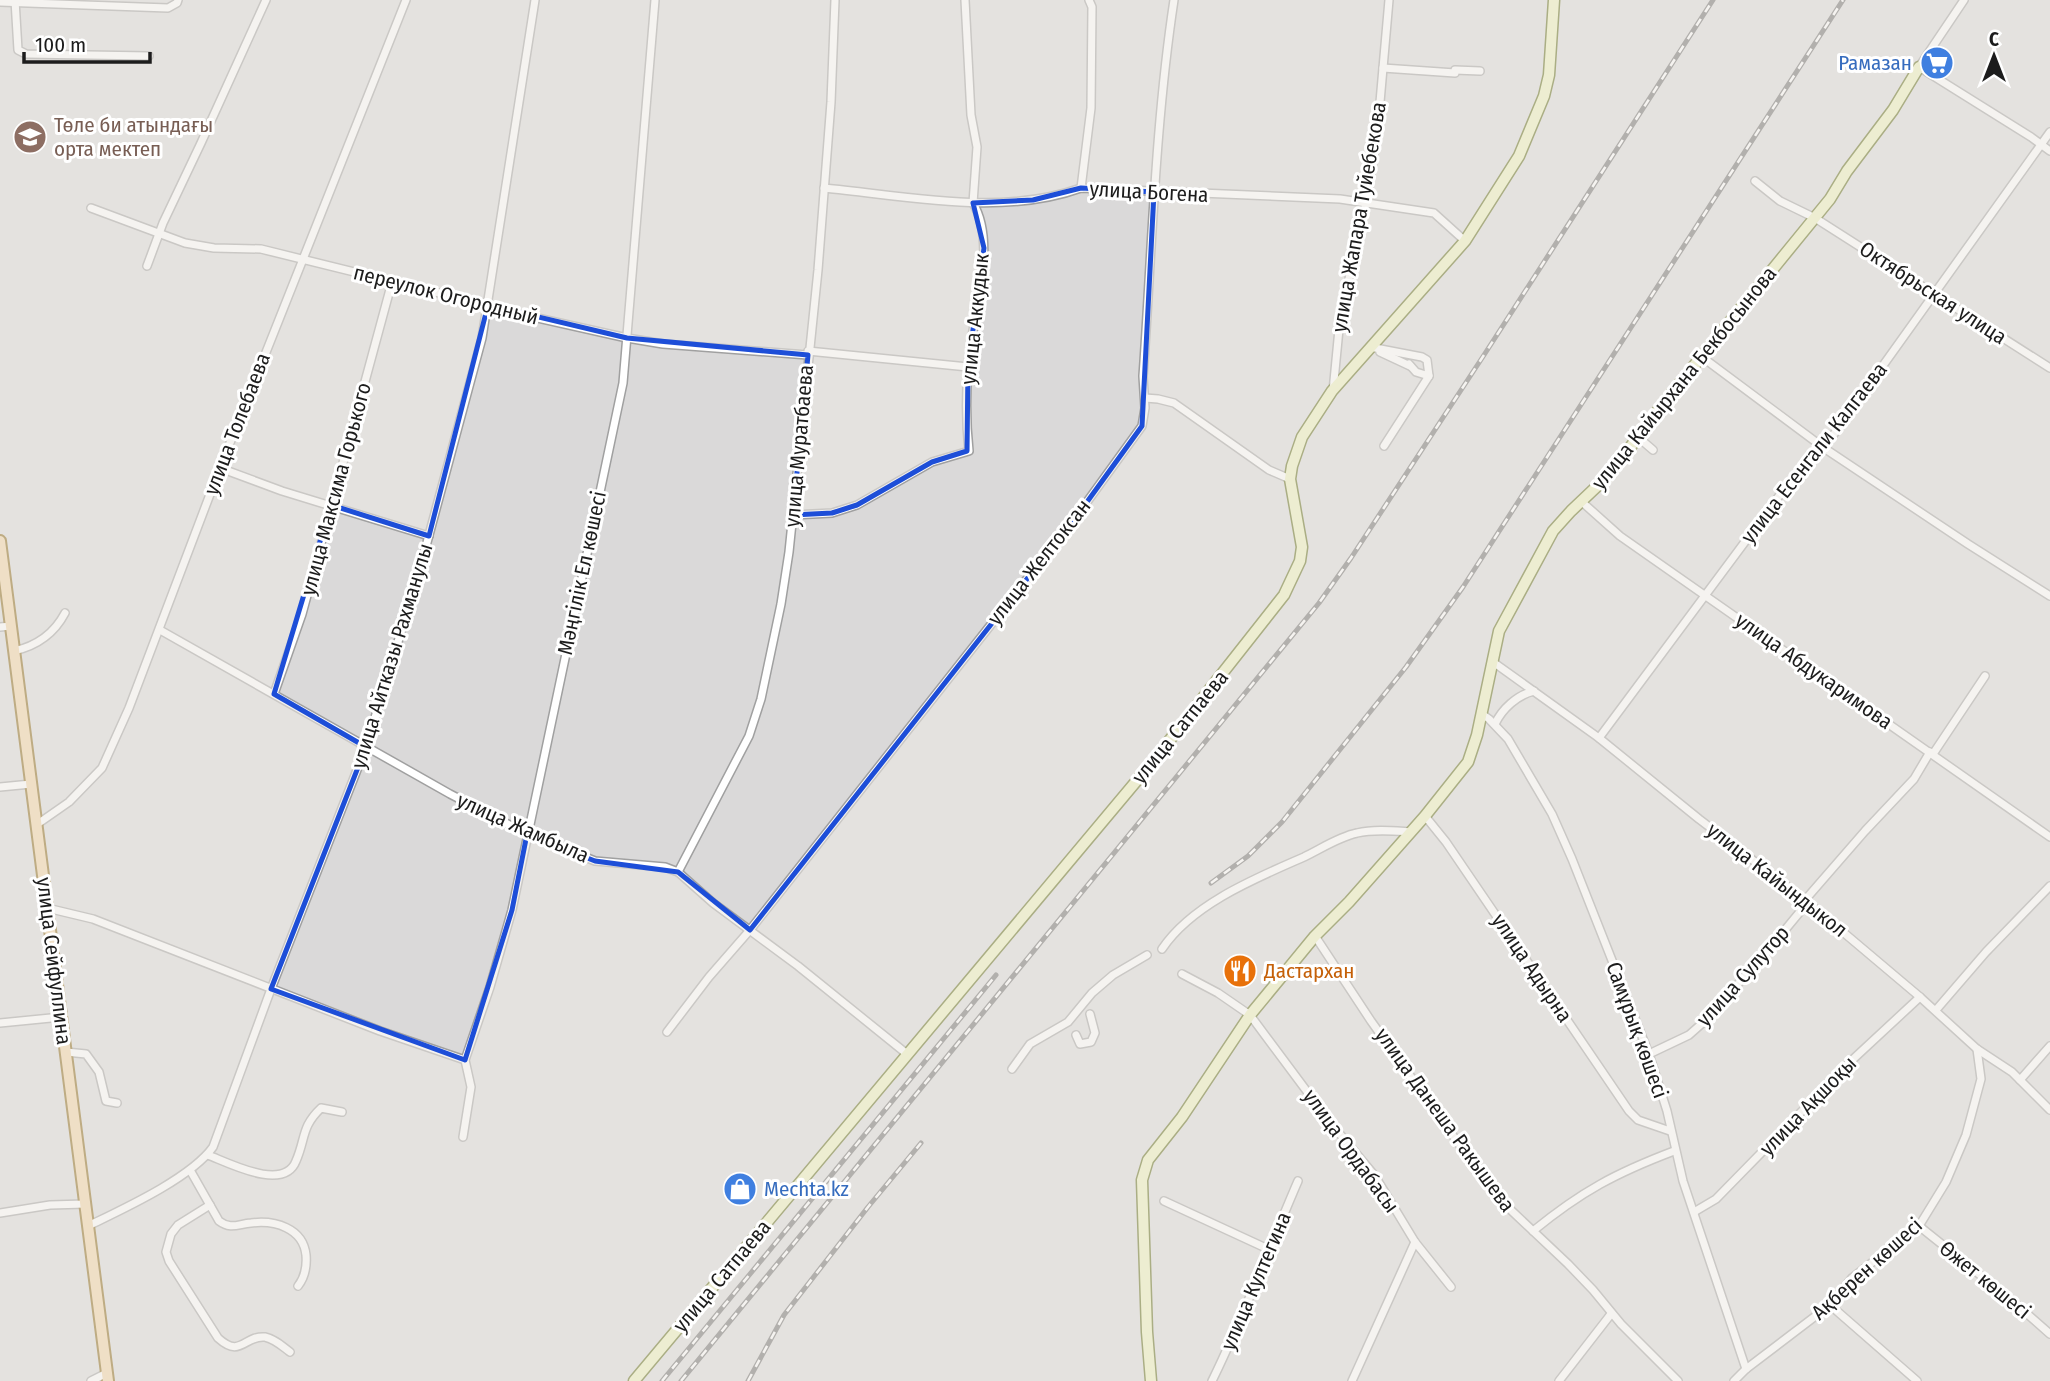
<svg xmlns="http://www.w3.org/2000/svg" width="2050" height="1381" viewBox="0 0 2050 1381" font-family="'Fira Sans Condensed',sans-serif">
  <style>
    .residential { fill: #dad9d9 }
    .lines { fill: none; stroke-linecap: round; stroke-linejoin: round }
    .street-casing { stroke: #a0a0a0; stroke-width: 10 }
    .secondary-casing { stroke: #5a6610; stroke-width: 13 }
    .primary-casing { stroke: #85620f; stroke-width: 14 }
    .street { stroke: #fff; stroke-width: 7 }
    .secondary { stroke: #edf2bb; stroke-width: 10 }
    .primary { stroke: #f1d2a3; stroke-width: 10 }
    .rail-casing { stroke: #6a6a6a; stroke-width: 5 }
    .rail { stroke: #fff; stroke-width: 2.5; stroke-dasharray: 8; stroke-linecap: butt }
    .marked { fill: none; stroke: #1d4ed8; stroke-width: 5; stroke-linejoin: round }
    .labels { text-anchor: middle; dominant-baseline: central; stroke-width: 6; stroke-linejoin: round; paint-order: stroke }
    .shop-label { font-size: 21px; fill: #366cbe; stroke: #fff; text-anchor: end }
    .education-label { font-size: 21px; fill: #785e54; stroke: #fff; text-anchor: start }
    .street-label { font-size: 21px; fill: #1c1c1c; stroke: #fff }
    .food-label { font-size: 21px; fill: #c56008; stroke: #fff; text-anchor: start }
  </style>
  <rect width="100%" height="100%" fill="#ece9e3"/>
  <rect class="residential" x="0" y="0" width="2050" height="1381"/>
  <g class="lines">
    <defs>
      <g id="street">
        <path d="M15,0L18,50L26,54L149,56"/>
        <path d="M1964,0L1919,67L2031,137L2050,151"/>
        <path d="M0,2L168,8L177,3L178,0"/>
        <path d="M1383,68L1455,73"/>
        <path d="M1455,70L1480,71"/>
        <path d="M1755,181L1780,201L1815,218L2050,368"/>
        <path d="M824,188C908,196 1000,217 1081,188L1340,199L1434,213L1465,241"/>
        <path d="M1081,188L1091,108L1092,7L1089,0"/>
        <path d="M91,208L185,243L214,248L261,249L488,305L497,309L627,338L663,344L808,355"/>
        <path d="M147,266L163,223L201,143L266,0"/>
        <path d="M1370,347L1422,357L1427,360L1429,376L1384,446"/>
        <path d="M808,351L968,367"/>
        <path d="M1380,352L1410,366"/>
        <path d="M1702,357L1824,448L1968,544L2050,596"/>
        <path d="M1409,364L1416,372L1429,376"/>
        <path d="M1333,391L1340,319L1366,203L1377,136L1389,0"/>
        <path d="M1145,398L1158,399L1174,403L1269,470L1290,479"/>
        <path d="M1639,438L1653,450"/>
        <path d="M220,468L282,491L429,536"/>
        <path d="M1582,502L1620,536L2050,837"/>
        <path d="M793,515L832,513L857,505L932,462L969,451C966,424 966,395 968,369C970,320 999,247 973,203L977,147L971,115L965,0"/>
        <path d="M0,627L11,626"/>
        <path d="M160,630L450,794L527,834L595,861L665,867L678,872L713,903L798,966L907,1054"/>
        <path d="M14,651C36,646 54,634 65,613"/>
        <path d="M1493,662L1599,738L1699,819L1805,900L1920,997L1977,1049L2012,1072L2050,1110"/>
        <path d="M274,694L302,614L392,282"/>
        <path d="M1482,714L1489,719L1508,739L1552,814L1572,859L1649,1054L1667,1111L1683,1181L1746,1369"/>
        <path d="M1495,724C1502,709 1517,695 1534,691"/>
        <path d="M1599,738L1785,488L1824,448L2050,132"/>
        <path d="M1933,754L1985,676"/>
        <path d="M0,787L31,784"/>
        <path d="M1425,816L1446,842L1629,1111L1638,1120L1670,1131"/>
        <path d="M36,825L69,802L102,768L129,708L220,468L406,0"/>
        <path d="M678,872L749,736L761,699L781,604L789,552L818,270L831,102L835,0"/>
        <path d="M47,908L93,919L380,1031L465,1060"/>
        <path d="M1315,936L1371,1021L1496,1196L1568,1264L1593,1290L1621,1324L1678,1381"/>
        <path d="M1162,949C1192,904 1256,878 1304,857C1321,849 1338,837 1357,833C1374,829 1394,831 1411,832"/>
        <path d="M1182,974L1218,993L1250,1015L1329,1121L1375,1176L1415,1242L1451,1287"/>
        <path d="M1936,1010L1986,952L2050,886"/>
        <path d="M0,1023L61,1017"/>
        <path d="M667,1032L709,977L750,930L1079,513L1142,426L1145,408L1143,376C1152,250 1155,125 1174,0"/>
        <path d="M1076,1035L1080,1044L1091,1042L1095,1033L1090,1014"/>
        <path d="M66,1052L86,1054L99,1072L106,1101L117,1103"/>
        <path d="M1649,1054L1689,1035L1707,1019L1775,942L1799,913L1805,900L1865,831L1914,779L1930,752"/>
        <path d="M1012,1069L1030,1044L1068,1022L1092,993L1113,975L1147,955"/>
        <path d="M2020,1080L2050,1046"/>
        <path d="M463,1137L471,1087L465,1060L490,987L512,910L623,383L655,0"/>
        <path d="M208,1155C229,1163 284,1192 296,1161C306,1138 301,1127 321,1108L342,1112"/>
        <path d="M190,1170L219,1221C231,1230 238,1224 251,1223C275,1220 303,1228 306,1255C307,1267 305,1277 298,1286"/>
        <path d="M1164,1201L1268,1249"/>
        <path d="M210,1205L178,1225L171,1234L166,1252L169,1261L218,1338C241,1359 244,1335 265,1337C275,1339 282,1346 290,1352"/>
        <path d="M1694,1212L1716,1199L1850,1062L1920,997"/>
        <path d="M0,1213L50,1205L85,1204"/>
        <path d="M88,1226C123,1209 191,1178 213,1147L271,989L366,747L418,576L482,338L535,0"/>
        <path d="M1919,1226L2009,1298L2050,1334"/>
        <path d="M1533,1231C1582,1191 1616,1173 1674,1151"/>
        <path d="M1830,1305L1917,1381"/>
        <path d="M91,1381L107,1373"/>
        <path d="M1212,1381C1244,1316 1269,1248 1298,1181"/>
        <path d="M1352,1381L1415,1242"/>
        <path d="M1559,1381L1611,1314"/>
        <path d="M1734,1381L1746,1369L1830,1305L1852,1278L1919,1226L1946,1182L1966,1135L1981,1079L1977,1049"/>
      </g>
      <g id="secondary">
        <path d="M634,1381L1154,760L1284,595L1300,561L1302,547L1290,479L1292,466L1302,437L1332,391L1465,241L1519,156L1544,96L1549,75L1554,0"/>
        <path d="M1151,1381L1147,1332L1142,1180L1148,1160L1182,1117L1250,1015L1315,936L1349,902L1425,816L1468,762L1477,735L1499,631L1553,531L1571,511L1610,474L1666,400L1830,199L1847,171L1893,110L1919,67"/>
      </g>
      <path id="primary" d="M0,541L108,1381"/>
    </defs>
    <use href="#street" class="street-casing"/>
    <use href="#secondary" class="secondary-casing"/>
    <use href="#primary" class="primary-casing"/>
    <use href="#street" class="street"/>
    <use href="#secondary" class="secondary"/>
    <use href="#primary" class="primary"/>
    <defs>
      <g id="rail">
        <path d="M1211,883L1248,856L1282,822L1406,667L1463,587L1843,0"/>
        <path d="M662,1381L996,975"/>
        <path d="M681,1381L1319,603L1351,558L1484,355L1713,0"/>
        <path d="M748,1381L784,1315L868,1207L921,1143"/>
      </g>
    </defs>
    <use href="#rail" class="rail-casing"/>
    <use href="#rail" class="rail"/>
  </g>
  <path d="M0 0H2050V1381H0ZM1081,188L1154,192L1142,426L1079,513L750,930L678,872L595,861L527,834L512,910L465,1060L271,989L366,747L274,694L331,505L429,536L488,305L627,338L808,355L793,515L832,513L857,505L932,462L967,451L968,367L984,248L973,203L1033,200Z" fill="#ece9e3" fill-opacity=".55" fill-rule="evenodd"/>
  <path class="marked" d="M1081,188L1154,192L1142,426L1079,513L750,930L678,872L595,861L527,834L512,910L465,1060L271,989L366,747L274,694L331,505L429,536L488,305L627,338L808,355L793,515L832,513L857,505L932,462L967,451L968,367L984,248L973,203L1033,200Z"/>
  <defs>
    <symbol id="supermarket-disc" viewBox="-11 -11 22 22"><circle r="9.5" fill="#3f7fe0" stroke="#fff"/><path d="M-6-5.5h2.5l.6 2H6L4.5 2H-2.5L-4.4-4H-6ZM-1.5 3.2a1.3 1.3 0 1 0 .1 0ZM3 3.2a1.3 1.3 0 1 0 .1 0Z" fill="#fff"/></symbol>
    <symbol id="school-disc" viewBox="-11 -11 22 22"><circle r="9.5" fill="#8d6e63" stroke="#fff"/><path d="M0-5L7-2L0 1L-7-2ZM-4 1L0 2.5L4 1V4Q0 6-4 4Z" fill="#fff"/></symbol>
    <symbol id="restaurant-disc" viewBox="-11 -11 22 22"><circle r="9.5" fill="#e8710a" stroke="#fff"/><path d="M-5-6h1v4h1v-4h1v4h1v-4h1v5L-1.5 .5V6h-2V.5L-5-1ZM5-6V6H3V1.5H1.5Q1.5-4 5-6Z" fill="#fff"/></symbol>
    <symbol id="shop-disc" viewBox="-11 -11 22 22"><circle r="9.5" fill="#3f7fe0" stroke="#fff"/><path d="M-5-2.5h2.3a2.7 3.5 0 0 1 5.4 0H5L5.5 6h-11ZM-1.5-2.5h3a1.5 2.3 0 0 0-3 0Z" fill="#fff"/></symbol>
  </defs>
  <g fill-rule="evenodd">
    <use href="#supermarket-disc" x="1918" y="44" width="38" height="38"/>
    <use href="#school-disc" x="11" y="118" width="38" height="38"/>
    <use href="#restaurant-disc" x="1221" y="952" width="38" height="38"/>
    <use href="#shop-disc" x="721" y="1170" width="38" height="38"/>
  </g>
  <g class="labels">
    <g class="shop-label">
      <text x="1912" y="63">Рамазан</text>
      <text x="764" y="1189" text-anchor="start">Mechta.kz</text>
    </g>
    <g class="education-label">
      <text x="54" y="125">Төле би атындағы<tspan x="54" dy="24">орта мектеп</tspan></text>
    </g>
    <g class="street-label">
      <text transform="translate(1149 192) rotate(3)">улица Богена</text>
      <text transform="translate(1359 217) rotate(-80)">улица Жапара Туйебекова</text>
      <text transform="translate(1933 293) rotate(33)">Октябрьская улица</text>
      <text transform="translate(446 295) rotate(14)">переулок Огородный</text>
      <text transform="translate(975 319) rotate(-84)">улица Аккудык</text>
      <text transform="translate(1684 378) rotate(-51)">улица Кайырхана Бекбосынова</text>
      <text transform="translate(237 424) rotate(-69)">улица Толебаева</text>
      <text transform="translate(799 446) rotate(-85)">улица Муратбаева</text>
      <text transform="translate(1814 453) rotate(-52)">улица Есенгали Калгаева</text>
      <text transform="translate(336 489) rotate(-75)">улица Максима Горького</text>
      <text transform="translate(1039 562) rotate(-52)">улица Желтоксан</text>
      <text transform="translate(582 573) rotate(-78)">Мәңгілік Ел көшесі</text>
      <text transform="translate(392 656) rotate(-73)">улица Айтказы Рахманулы</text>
      <text transform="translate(1814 671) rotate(35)">улица Абдукаримова</text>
      <text transform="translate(1180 727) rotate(-51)">улица Сатпаева</text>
      <text transform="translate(523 828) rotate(24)">улица Жамбыла</text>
      <text transform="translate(1777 880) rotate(38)">улица Кайындыкол</text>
      <text transform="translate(54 961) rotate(83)">улица Сейфуллина</text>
      <text transform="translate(1532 968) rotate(56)">улица Адырна</text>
      <text transform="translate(1743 976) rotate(-48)">улица Сулутор</text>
      <text transform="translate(1637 1030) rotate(70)">Самұрық көшесі</text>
      <text transform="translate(1808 1106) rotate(-46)">улица Ақшоқы</text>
      <text transform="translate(1445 1120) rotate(54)">улица Данеша Ракышева</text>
      <text transform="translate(1351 1151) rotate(54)">улица Ордабасы</text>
      <text transform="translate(1867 1269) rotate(-42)">Ақберен көшесі</text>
      <text transform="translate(722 1276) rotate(-50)">улица Сатпаева</text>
      <text transform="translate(1985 1280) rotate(39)">Өжет көшесі</text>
      <text transform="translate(1256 1281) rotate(-67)">улица Култегина</text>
    </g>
    <g class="food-label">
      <text x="1264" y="971">Дастархан</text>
    </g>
  </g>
  <g transform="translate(1994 56)" stroke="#ffffff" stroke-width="5" paint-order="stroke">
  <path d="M0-5L12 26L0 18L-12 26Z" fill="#1c1c1c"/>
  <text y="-10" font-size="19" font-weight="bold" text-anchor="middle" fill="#1c1c1c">С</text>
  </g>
  <path d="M24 52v10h126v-10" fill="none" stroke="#1c1c1c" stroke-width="3.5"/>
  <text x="35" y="52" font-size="21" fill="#1c1c1c" stroke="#ffffff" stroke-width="5" paint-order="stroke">100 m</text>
</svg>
